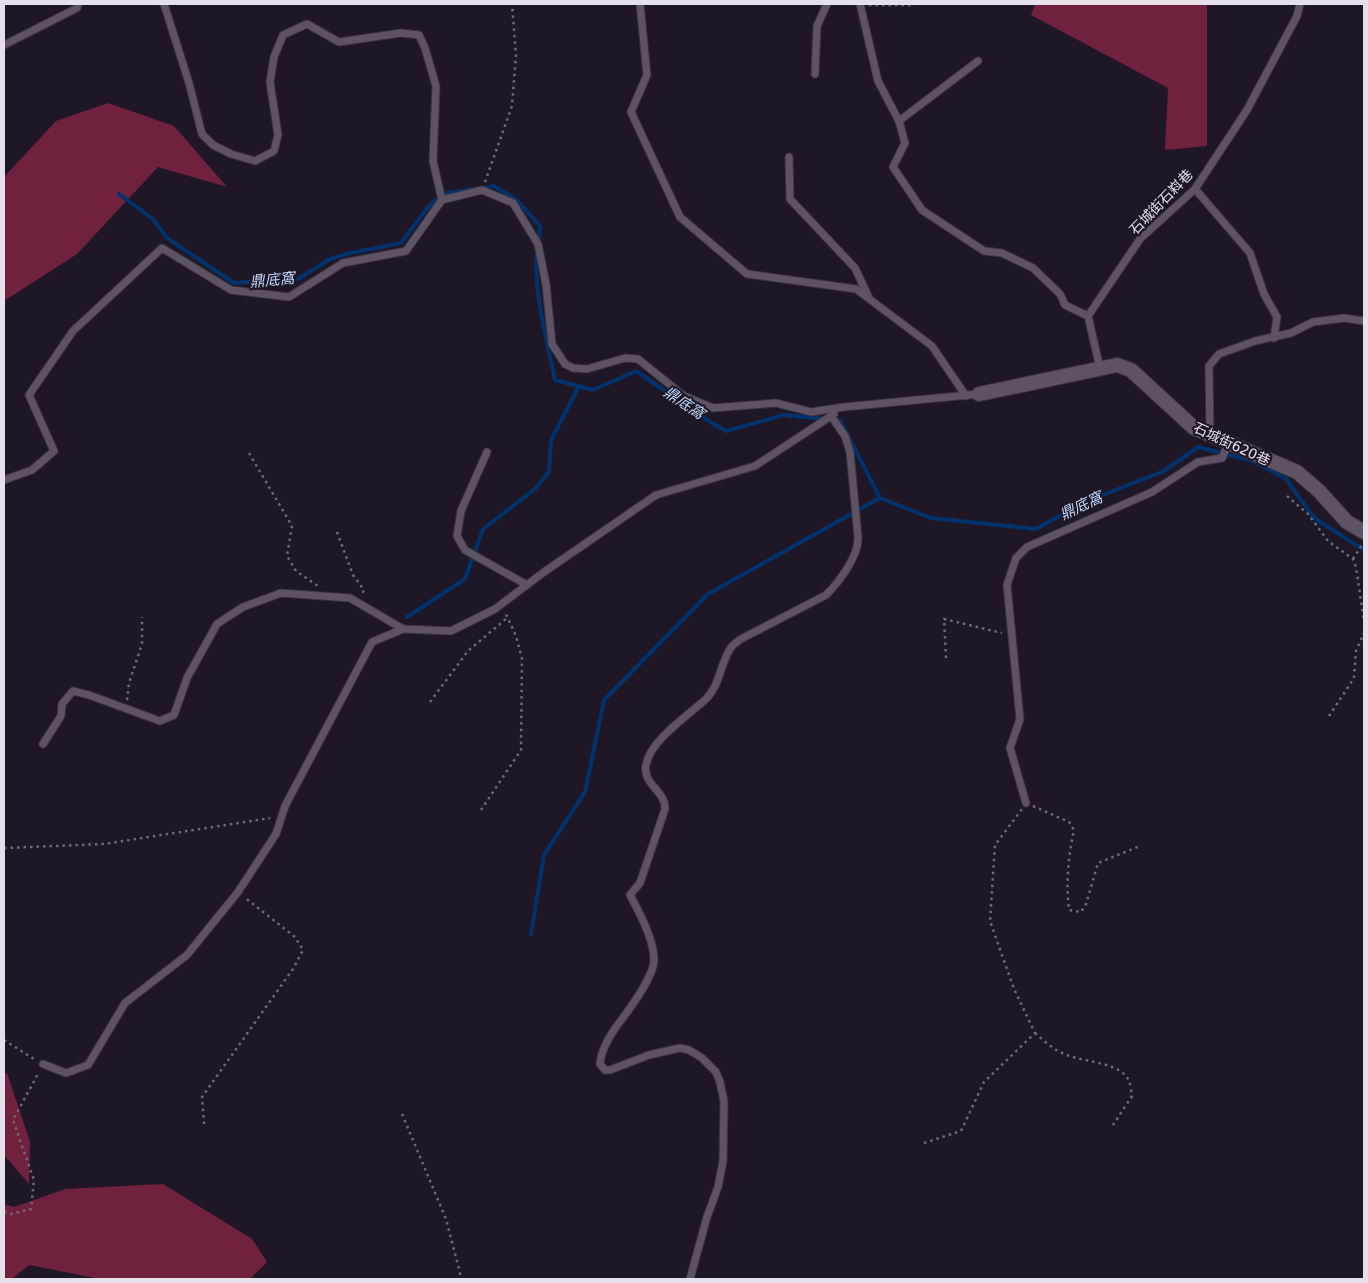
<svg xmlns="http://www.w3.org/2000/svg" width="1368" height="1283" viewBox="0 0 1368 1283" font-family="'DejaVu Sans','Noto Sans TC',sans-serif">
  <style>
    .forest { fill: #70213d }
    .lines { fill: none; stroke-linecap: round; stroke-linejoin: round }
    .stream { stroke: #00336d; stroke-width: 4 }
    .service-casing { stroke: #3a343f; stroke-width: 9 }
    .minor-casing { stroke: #3a343f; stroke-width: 16 }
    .path { stroke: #706976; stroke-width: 2.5; stroke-dasharray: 2.5 4; stroke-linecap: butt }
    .service { stroke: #5d5365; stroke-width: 7 }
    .minor { stroke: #5d5365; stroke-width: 14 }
    .labels { text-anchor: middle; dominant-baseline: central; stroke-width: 4.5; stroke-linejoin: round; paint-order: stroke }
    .street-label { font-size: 14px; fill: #e6e0eb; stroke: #1f1726 }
    .water-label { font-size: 15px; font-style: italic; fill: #bdd8fc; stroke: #1f1726 }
  </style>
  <rect width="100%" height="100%" fill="#1f1726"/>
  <g class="forest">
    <path d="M1035,4H1207V146L1165,150L1168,88L1031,15Z"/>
    <path d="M108,103L174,126L227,187L158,167L77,254L4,301V177L56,121Z"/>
    <path d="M7,1073L30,1142L29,1184L4,1155V1074Z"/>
    <path d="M163,1184L252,1239L267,1262L250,1279H100L29,1265L12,1279H4V1204L14,1207L65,1189Z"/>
  </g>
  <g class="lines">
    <g class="stream">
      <path d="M482,188L494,186L516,199L540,226L539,242"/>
      <path d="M119,194L153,219L167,238L234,283L298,279L330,259L346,254L401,243L428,207L443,194L472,189"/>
      <path d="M537,252C533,290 547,342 555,380L593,390L636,371L707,420L726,431L784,415L824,419"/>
      <path d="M834,420H840L880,498L931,518L1036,529L1085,502L1164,471L1198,447L1253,461L1286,479L1314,518L1364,550"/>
      <path d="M407,617L465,579L483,529L535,489L549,472L551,440L579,386"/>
      <path d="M531,934L544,855L585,792L604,700L708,594L880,498"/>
    </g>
    <defs>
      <g id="service">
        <path d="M164,4L189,83L202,134L213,145L231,154L255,161L274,151L278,135L270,82L274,57L283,35L307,24L339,42L401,33L419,35L425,48L436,86L433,161L442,200"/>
        <path d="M640,4L647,75L631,112L680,217L747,274L856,289L932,346L966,396"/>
        <path d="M860,4L878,81L899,121L905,143L893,167L922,210L984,251L1002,253L1033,268L1060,294L1065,305L1088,316"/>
        <path d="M4,45L77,8L78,4"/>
        <path d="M815,74L817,26L827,4"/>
        <path d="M899,121L978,61"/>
        <path d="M789,157L790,199L855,268L869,298"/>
        <path d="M1195,189L1250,253L1264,294L1277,317L1274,338"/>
        <path d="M1100,368L1088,316L1140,239L1195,189L1247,110L1297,16L1300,4"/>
        <path d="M1210,434L1209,366L1219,354L1255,341L1291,333L1313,322L1344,318L1364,321"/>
        <path d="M487,452L461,511L457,536L465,550L527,585"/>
        <path d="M4,480L32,470L54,451L29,395L73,331L162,248L231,290L289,297L343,263L406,251L442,200L482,190L513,203L538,244L546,284L552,344L565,364L573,368L587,369L625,358L638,359L684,396L713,408L776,403L811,412L844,407L979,394"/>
        <path d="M43,744L61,716L62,704L73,691L89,695L160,721L174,715L187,678L217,624L243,607L281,593L350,598L403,629L451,631L495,609L544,572L656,495L755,466L834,414"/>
        <path d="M1026,803L1010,748L1020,719L1007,585L1016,558L1027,547L1152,492L1198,462L1222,458L1228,444"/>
        <path d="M43,1064L66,1073L88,1065L125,1003L187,955L238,892L276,834L285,806L372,642L403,629"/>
        <path d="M690,1279L707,1217L718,1187L723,1161L724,1101L720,1082L716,1072L702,1058L689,1050L680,1048L649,1055L610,1070H605L600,1064C601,1050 610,1035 619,1023C629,1010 654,976 654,960C654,939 639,912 630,895L640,883L665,809C666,791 642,784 646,765C650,740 689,715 707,698C720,684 720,665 730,649C732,645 737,642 741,639L826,595C839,582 859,556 858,537L850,452L845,436L831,416"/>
      </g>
      <path id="minor" d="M979,394L1117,365L1131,370L1194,428L1297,472L1319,491L1347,522L1364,532"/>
    </defs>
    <use href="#service" class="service-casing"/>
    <use href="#minor" class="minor-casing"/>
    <g class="path">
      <path d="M869,5H912L915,4"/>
      <path d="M485,182L512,106L516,55L512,4"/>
      <path d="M249,453L292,526L287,556L296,571L318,586"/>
      <path d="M1287,496L1308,514L1328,541L1353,559L1356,567L1364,621"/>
      <path d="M337,532L353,575L364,590L362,594"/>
      <path d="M1353,559L1362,545"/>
      <path d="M946,658L944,619L1002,633"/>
      <path d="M127,700L129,683L142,644V617"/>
      <path d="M430,702L468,651L508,617"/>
      <path d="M1329,716L1354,678L1356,651L1364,633"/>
      <path d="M1033,806L1069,822L1074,830C1068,857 1066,883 1069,910L1081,912L1086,904L1098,863L1140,846"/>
      <path d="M481,810L521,750L522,659L516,636L505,612"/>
      <path d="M4,848L104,844L270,818"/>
      <path d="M1035,1033C1045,1042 1056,1052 1070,1056C1086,1062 1122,1063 1129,1081C1131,1085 1131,1092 1132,1096L1111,1128"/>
      <path d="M4,1040L34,1059"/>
      <path d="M402,1114L446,1219L460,1273L458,1279"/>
      <path d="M204,1124L202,1097L293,969L303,950L295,937L244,897"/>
      <path d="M924,1143L961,1131L984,1082L1035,1033L1014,989L990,921L995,845L1022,809"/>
      <path d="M4,1212L12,1214L31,1209L34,1180L13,1120L39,1072"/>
    </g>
    <use href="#service" class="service"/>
    <use href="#minor" class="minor"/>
  </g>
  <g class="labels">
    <g class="street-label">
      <text transform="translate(1161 202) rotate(-46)">石城街石嵙巷</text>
      <text transform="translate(1232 444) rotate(25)">石城街620巷</text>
    </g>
    <g class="water-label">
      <text transform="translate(272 280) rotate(-5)">鼎底窩</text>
      <text transform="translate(684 403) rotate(34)">鼎底窩</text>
      <text transform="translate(1081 506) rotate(-25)">鼎底窩</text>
    </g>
  </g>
  <rect width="1368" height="1283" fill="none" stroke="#e6e0eb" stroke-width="10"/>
</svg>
